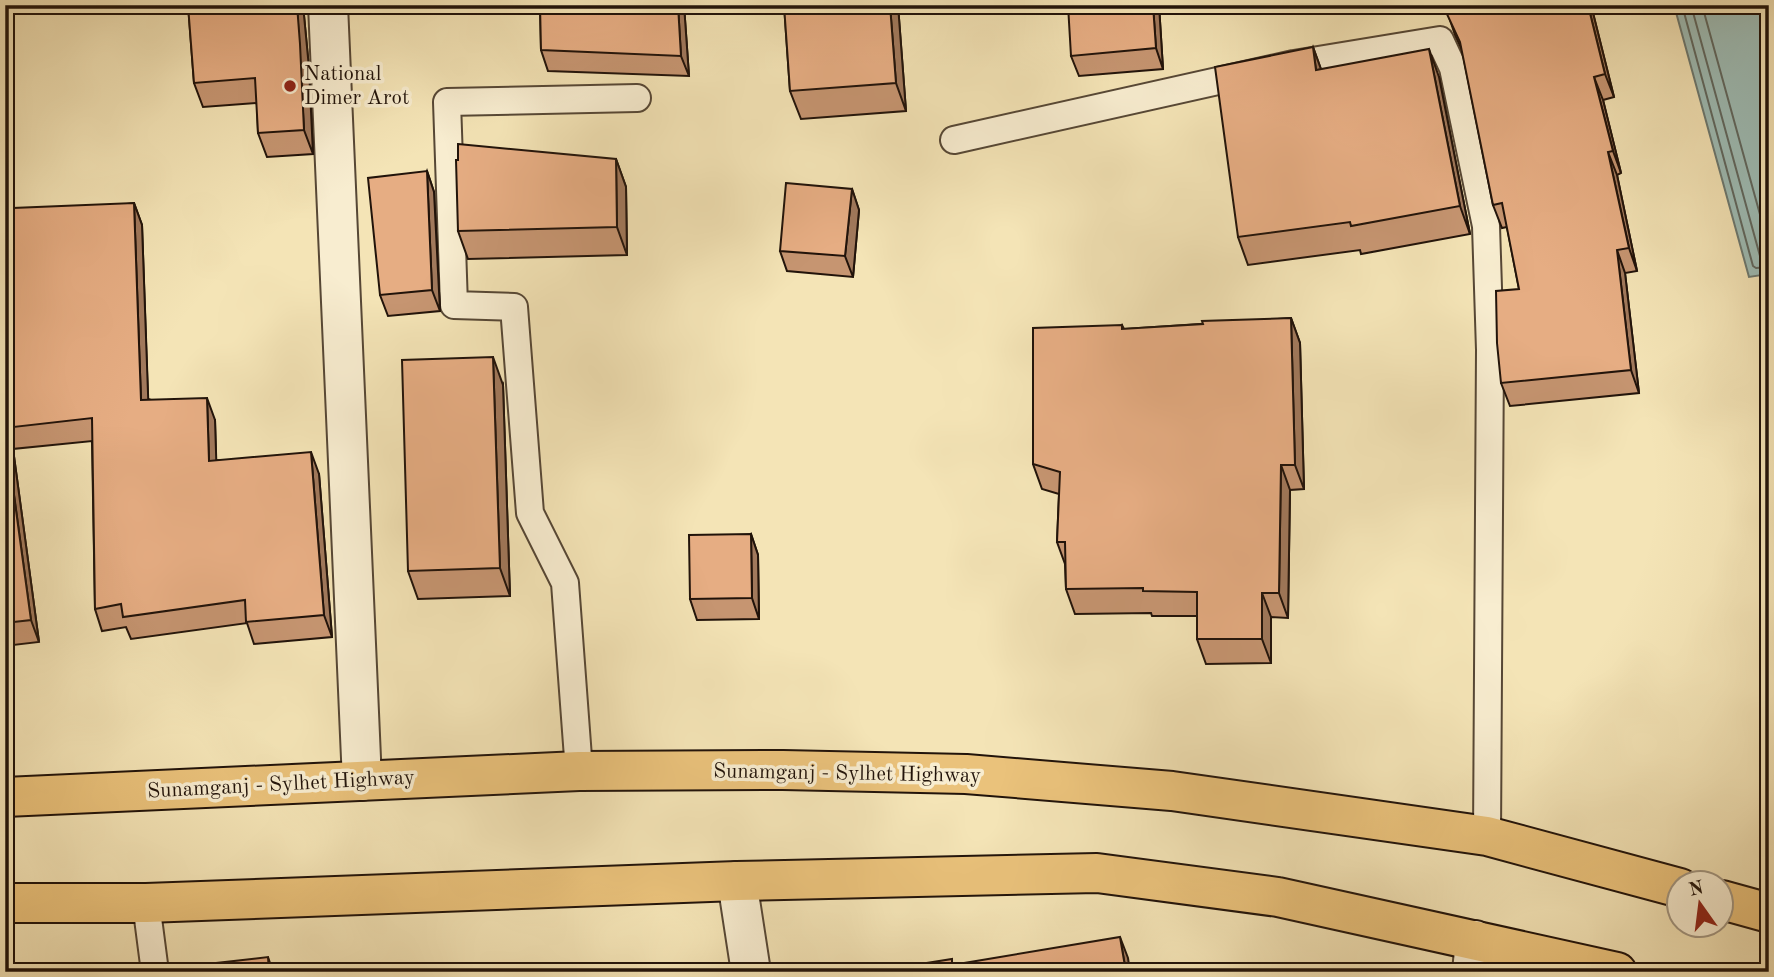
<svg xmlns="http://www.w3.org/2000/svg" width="1774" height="977" viewBox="0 0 1774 977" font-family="'Old Standard TT',serif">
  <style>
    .water { fill: #9ebdb6; stroke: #6c7971; stroke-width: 2 }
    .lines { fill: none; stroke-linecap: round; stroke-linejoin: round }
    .shore { stroke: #606860; stroke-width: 2 }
    .lane-casing { stroke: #564735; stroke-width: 30 }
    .street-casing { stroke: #564735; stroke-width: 42 }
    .primary-casing { stroke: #21130a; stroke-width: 42 }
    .lane { stroke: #f8edd0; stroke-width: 26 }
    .street { stroke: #f8edd0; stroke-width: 38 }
    .primary { stroke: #eac27b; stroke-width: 38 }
    .wall { fill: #c69571; stroke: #21130a; stroke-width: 2 }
    .shaded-wall { fill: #a1795c; stroke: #21130a; stroke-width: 2 }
    .building { fill: #e6ad83; stroke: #21130a; stroke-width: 2 }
    .poi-dot { fill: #8f2418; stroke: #f8edd0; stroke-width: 2.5 }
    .labels { text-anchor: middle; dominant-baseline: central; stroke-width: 7; stroke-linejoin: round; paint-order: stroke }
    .poi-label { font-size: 21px; fill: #21130a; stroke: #f8edd0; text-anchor: start }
    .street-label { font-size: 21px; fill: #21130a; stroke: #f8edd0 }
  </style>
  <rect width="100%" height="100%" fill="#f4e4b6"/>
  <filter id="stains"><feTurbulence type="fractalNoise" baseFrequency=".00286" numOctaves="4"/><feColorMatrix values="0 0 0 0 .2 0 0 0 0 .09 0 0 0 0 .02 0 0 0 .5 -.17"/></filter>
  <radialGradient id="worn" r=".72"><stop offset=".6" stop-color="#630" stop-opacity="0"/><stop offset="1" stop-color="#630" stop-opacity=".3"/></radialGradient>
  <path class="water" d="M1674,5H1769V274L1749,277Z"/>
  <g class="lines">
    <g class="shore">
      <path d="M1682,5L1753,266L1756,268L1769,267"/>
      <path d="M1691,5L1760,256L1762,258H1769"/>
      <path d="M1702,5L1769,247"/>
    </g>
    <defs>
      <g id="lane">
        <path d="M954,140L1294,64L1440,40L1453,68L1486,226L1490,350L1487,836"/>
        <path d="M579,771L565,583L530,513L514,307L454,305L447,102L637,98"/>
        <path d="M146,903L155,972"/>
      </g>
      <g id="street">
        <path d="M328,5L362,781"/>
        <path d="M737,881L751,972"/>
        <path d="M1472,972L1475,940"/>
      </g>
      <g id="primary">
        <path d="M5,797L579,771L783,770L966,774L1172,791L1487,836L1680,888"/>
        <path d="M1722,900L1769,913"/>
        <path d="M5,903H146L737,881L1097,873L1278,897L1617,972"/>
      </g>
    </defs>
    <use href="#lane" class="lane-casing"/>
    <use href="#street" class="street-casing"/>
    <use href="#primary" class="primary-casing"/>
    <use href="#lane" class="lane"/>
    <use href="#street" class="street"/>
    <use href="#primary" class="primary"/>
  </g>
  <g class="wall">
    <path d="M188,5H303L309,68L313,154L267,157L258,133L257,103L203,107L194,83Z"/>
    <path d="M540,5H684L689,76L548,71L541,50Z"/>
    <path d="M784,5H898L906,111L801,119L790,91Z"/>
    <path d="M1159,5L1163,69L1079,76L1071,56Z"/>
    <path d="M1445,5H1591L1614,97L1603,100L1621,173L1617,175L1637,271L1625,273L1639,393L1510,406L1501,383L1519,289L1507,227L1502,228L1493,205L1462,50L1455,35Z"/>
    <path d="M1313,47L1321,69L1439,77L1470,234L1361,254L1360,250L1248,265L1238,237Z"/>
    <path d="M616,159L626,187L627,255L468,259L458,231Z"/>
    <path d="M427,171L434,192L440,311L388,316L380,295Z"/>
    <path d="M852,189L859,210L853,277L787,271L780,251Z"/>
    <path d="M134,203L142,225L148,399L215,420L216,460L319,474L332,637L254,644L247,623L131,639L126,627L102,631L95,609L92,441L13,449L39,642L5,646V220Z"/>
    <path d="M1291,318L1300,343L1304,489L1290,490L1288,618L1271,617V663L1206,664L1197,639V616H1152L1151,613L1075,614L1066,589L1065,564L1057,542L1059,494L1042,489L1033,464L1122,325L1124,329Z"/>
    <path d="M503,385L510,596L418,599L408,571Z"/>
    <path d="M751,534L758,555L759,619L697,620L690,599Z"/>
  </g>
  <g class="shaded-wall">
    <path d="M297,5H303L309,68L313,154L304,130Z"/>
    <path d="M678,5H684L689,76L681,56Z"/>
    <path d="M890,5H898L906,111L896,83Z"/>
    <path d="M1153,5H1159L1163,69L1156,48Z"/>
    <path d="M1588,5H1591L1614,97L1605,74Z"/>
    <path d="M1313,47L1323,75L1316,70Z"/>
    <path d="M1429,49L1439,77L1470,234L1460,206Z"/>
    <path d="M1594,77L1603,100L1621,173L1613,151Z"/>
    <path d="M1608,152L1617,175L1637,271L1629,248Z"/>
    <path d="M616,159L626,187L627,255L617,227Z"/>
    <path d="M427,171L434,192L440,311L432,290Z"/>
    <path d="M852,189L859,210L853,277L845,256Z"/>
    <path d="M134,203L142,225L149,421L141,400Z"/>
    <path d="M1617,250L1625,273L1639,393L1631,370Z"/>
    <path d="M1291,318L1300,343L1304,489L1295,465Z"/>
    <path d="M493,357L503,385L510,596L500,568Z"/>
    <path d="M207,398L215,420L217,483L209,461Z"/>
    <path d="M5,428L13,449L39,642L31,620Z"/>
    <path d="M311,452L319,474L332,637L324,615Z"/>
    <path d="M1281,465L1290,490L1288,618L1279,593Z"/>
    <path d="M751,534L758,555L759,619L752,598Z"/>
    <path d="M1262,593L1271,617V663L1262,639Z"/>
    <path d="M1120,937L1128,958L1130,972H1126Z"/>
    <path d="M268,957L273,972H269Z"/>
  </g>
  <g class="building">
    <path d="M188,5H297L300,44L304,130L258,133L255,78L194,83Z"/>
    <path d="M540,5H678L681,56L541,50Z"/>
    <path d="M784,5H890L896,83L790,91Z"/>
    <path d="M1068,5H1153L1156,48L1071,56Z"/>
    <path d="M1445,5H1588L1605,74L1594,77L1613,151L1608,152L1629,248L1617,250L1631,370L1501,383L1497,343L1496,291L1519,289L1502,203L1493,205L1460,42L1446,12Z"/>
    <path d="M1313,47L1316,70L1429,49L1460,206L1351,226L1350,222L1238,237L1215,67Z"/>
    <path d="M458,144L616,159L617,227L458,231L456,160H458Z"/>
    <path d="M427,171L432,290L380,295L368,178Z"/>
    <path d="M786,183L852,189L845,256L780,251Z"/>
    <path d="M134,203L141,400L207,398L209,461L311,452L324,615L246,622L245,600L123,617L121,604L95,609L92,418L5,428V220L13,219V208Z"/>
    <path d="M1291,318L1295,465H1281L1279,593H1262V639H1197V592L1143,591V588L1066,589L1065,542H1057L1060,472L1033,464V328L1122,325V329L1203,324L1202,321Z"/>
    <path d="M493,357L500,568L408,571L402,360Z"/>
    <path d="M5,430L31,620L5,623Z"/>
    <path d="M751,534L752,598L690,599L689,535Z"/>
    <path d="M1120,937L1126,972H870L952,959V965Z"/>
    <path d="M268,957L269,972H209L208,964Z"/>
  </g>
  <circle class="poi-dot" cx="290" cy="86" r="7"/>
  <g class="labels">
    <g class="poi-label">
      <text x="304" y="74">National<tspan x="304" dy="24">Dimer Arot</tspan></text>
    </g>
    <g class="street-label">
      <text transform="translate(847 774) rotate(1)">Sunamganj - Sylhet Highway</text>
      <text transform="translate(281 785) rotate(-3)">Sunamganj - Sylhet Highway</text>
    </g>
  </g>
  <rect width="1774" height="977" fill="none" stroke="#f4e4b6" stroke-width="28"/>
  <rect x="7" y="7" width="1760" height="963" fill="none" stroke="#21130a" stroke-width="3.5"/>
  <rect x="14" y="14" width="1746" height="949" fill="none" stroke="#21130a" stroke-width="2"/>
  <g transform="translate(1700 904) rotate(346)"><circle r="33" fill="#f8edd0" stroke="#a29681" stroke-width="2"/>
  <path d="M0-5L12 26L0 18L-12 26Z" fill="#8f2418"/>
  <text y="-10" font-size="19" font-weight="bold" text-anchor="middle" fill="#21130a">N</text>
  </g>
  <rect width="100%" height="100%" filter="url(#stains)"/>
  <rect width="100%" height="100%" fill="url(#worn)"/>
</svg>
